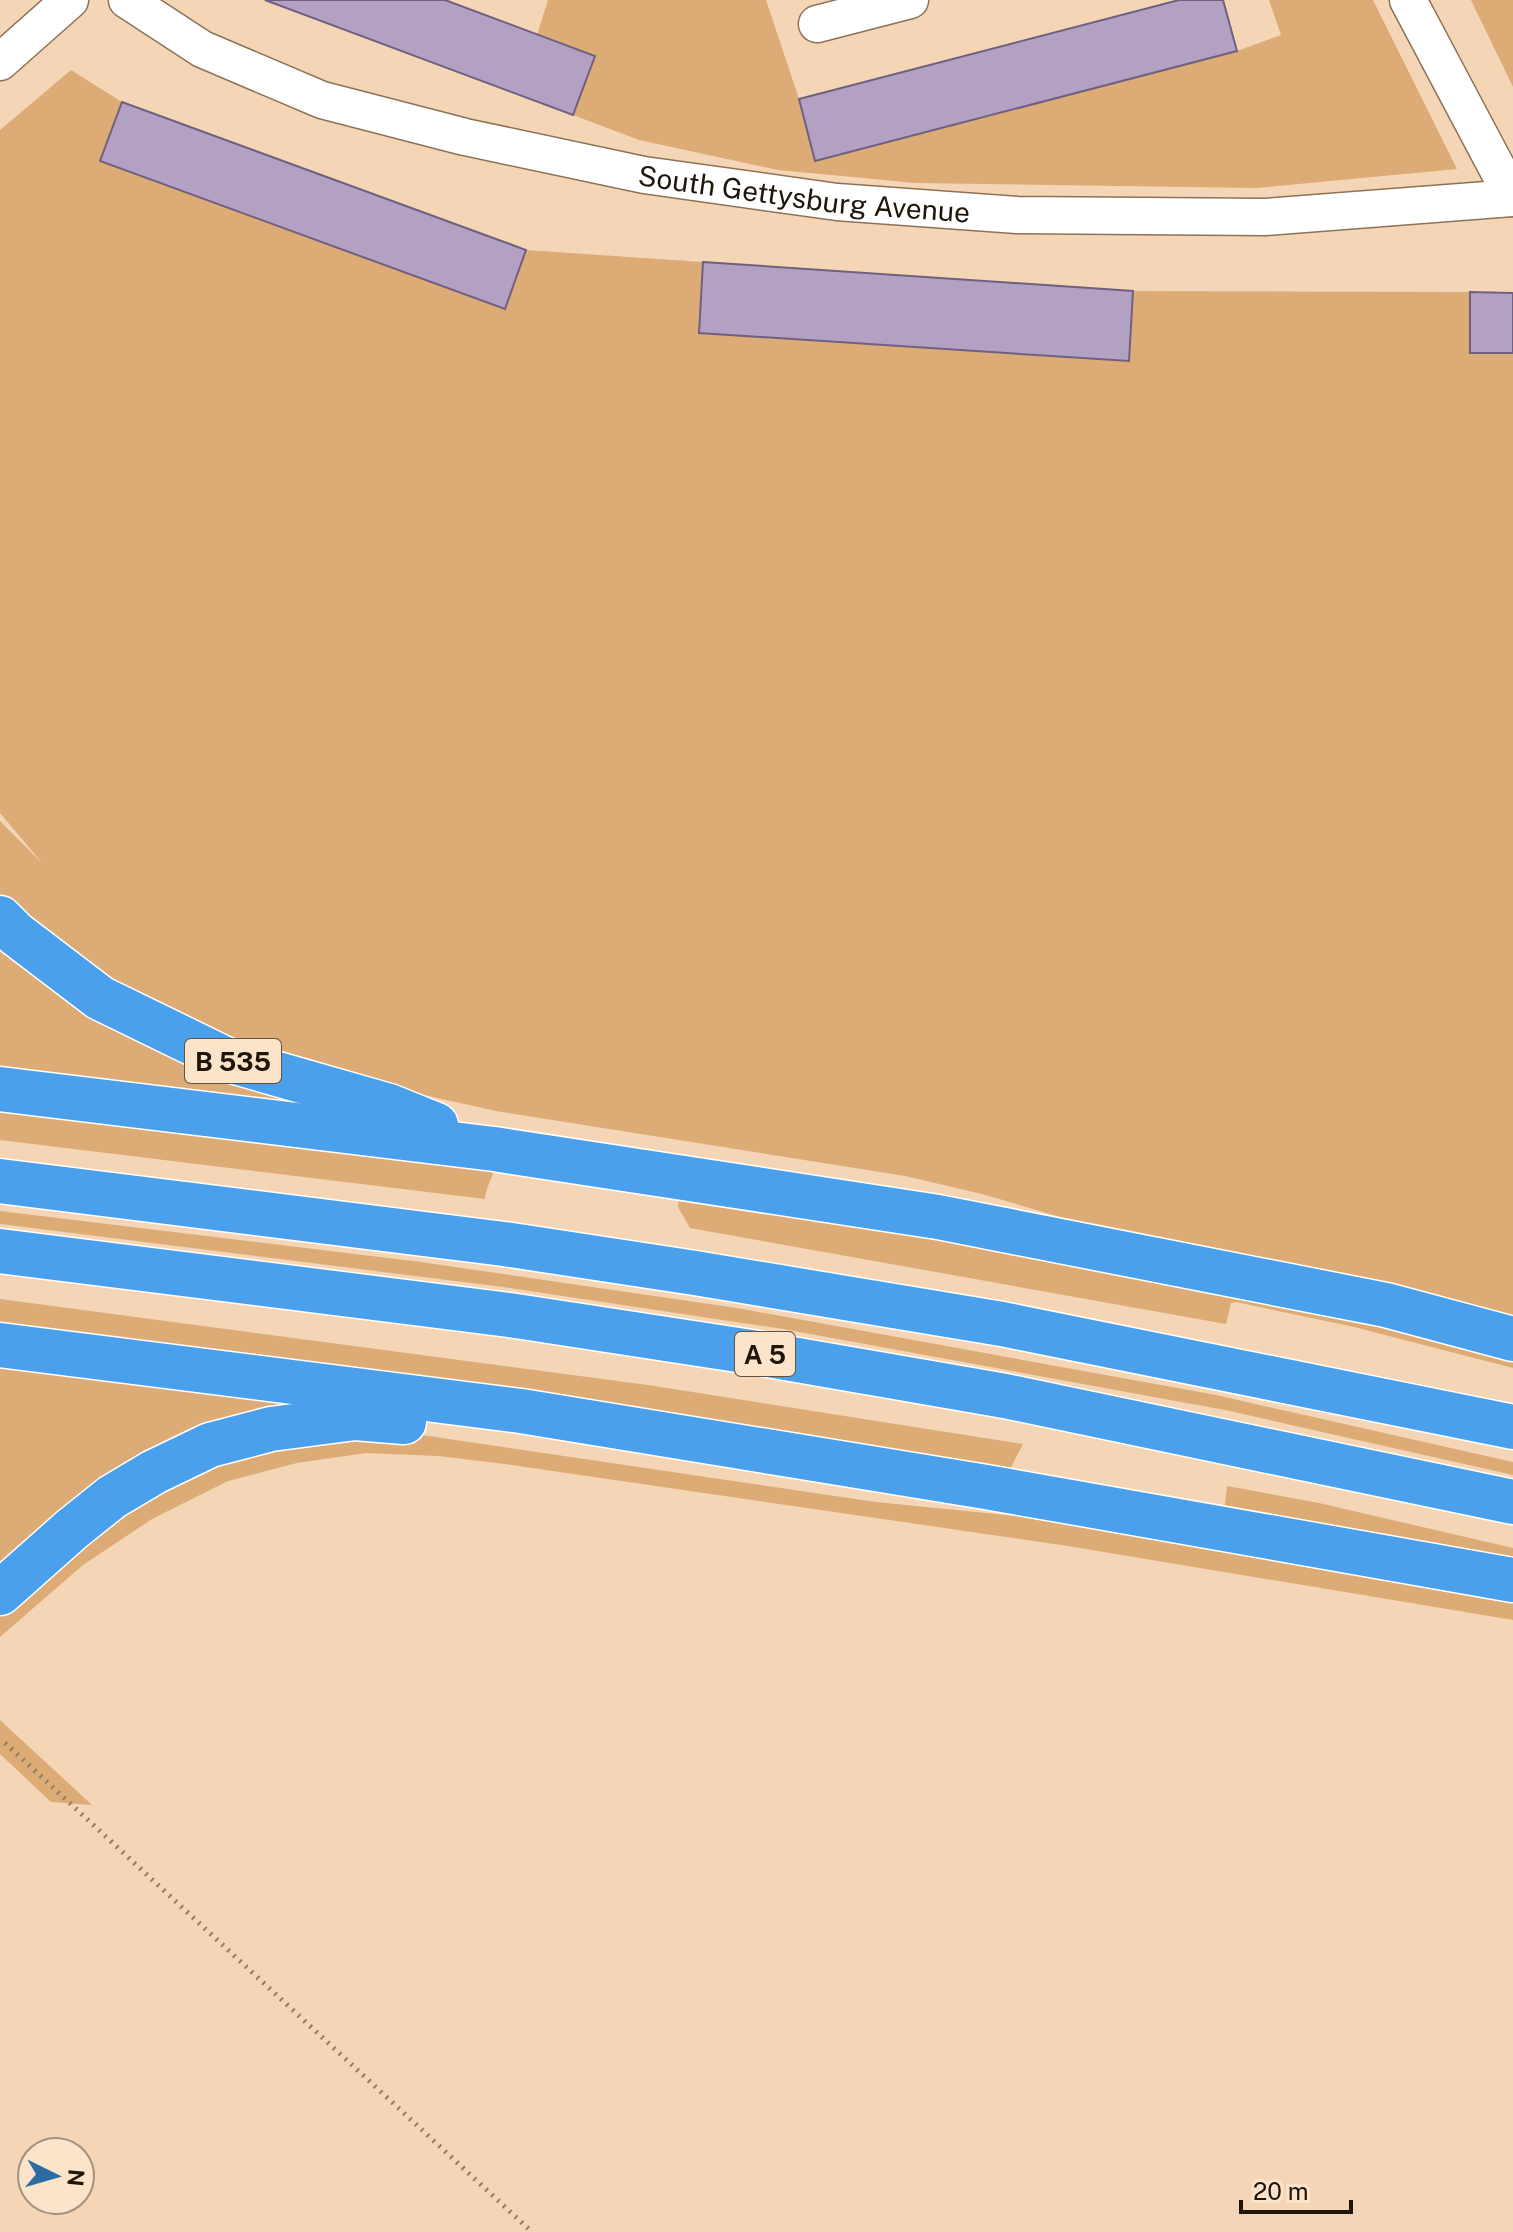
<svg xmlns="http://www.w3.org/2000/svg" width="1513" height="2232" viewBox="0 0 1513 2232" font-family="'Public Sans',sans-serif">
  <style>
    .green { fill: #ddab75 }
    .building { fill: #b3a1c4; stroke: #70607f; stroke-width: 2 }
    .lines { fill: none; stroke-linecap: round; stroke-linejoin: round }
    .minor-casing { stroke: #8d7256; stroke-width: 39 }
    .highway-casing { stroke: #fff; stroke-width: 47 }
    .path { stroke: #907c66; stroke-width: 5; stroke-dasharray: 2 6; stroke-linecap: butt }
    .minor { stroke: #fff; stroke-width: 36 }
    .highway { stroke: #4ba0ec; stroke-width: 44 }
    .labels { text-anchor: middle; dominant-baseline: central; stroke-width: 7; stroke-linejoin: round; paint-order: stroke }
    .shield { fill: #fce4cb; stroke: #615343; stroke-width: 2 }
    .shield-label { font-size: 26px; font-weight: bold; fill: #1f1509 }
    .street-label { font-size: 28px; fill: #1f1509; stroke: #fce4cb }
  </style>
  <rect width="100%" height="100%" fill="#f4d6b7"/>
  <g class="green">
    <path d="M548,0H766L799,99L815,161L1237,51L1281,35L1269,0H1373L1457,169L1256,188L916,183L778,170L639,140L573,115L595,57L537,35Z"/>
    <path d="M1471,0H1513V87Z"/>
    <path d="M71,70L122,102L100,161L505,309L526,250L703,262L699,333L1129,361L1133,291L1470,292V353H1513V1322L1104,1230L982,1194L905,1176L496,1111L293,1066L97,976L0,900V821L43,864L0,813V130Z"/>
    <path d="M0,943L285,1094L289,1102L0,1070Z"/>
    <path d="M0,1105L495,1166C493,1178 486,1186 485,1199L0,1140Z"/>
    <path d="M679,1198L1002,1247L1345,1318L1513,1360V1368L1354,1327L1236,1302L1231,1303L1226,1324L690,1228L678,1207Z"/>
    <path d="M0,1211L421,1262L737,1308L1216,1395L1513,1462V1475L1225,1410L783,1329L503,1287L0,1224Z"/>
    <path d="M0,1299L648,1385L1023,1444L1008,1473L0,1328Z"/>
    <path d="M0,1362L291,1398L290,1406L0,1568Z"/>
    <path d="M415,1434L876,1502L1067,1521L1513,1594V1620L1068,1546L505,1464L438,1456L366,1453L297,1463L228,1481L152,1519L83,1565L0,1637V1614L37,1579L167,1481L264,1446Z"/>
    <path d="M1227,1486L1319,1503L1513,1548V1562L1224,1514Z"/>
    <path d="M0,1720L92,1805L51,1802L0,1754Z"/>
  </g>
  <g class="building">
    <path d="M265,0H445L595,56L573,115Z"/>
    <path d="M1179,0H1223L1237,51L815,161L799,99Z"/>
    <path d="M122,102L526,250L505,309L100,161Z"/>
    <path d="M703,262L1133,291L1129,361L699,333Z"/>
    <path d="M1470,292L1513,293V353H1470Z"/>
  </g>
  <g class="lines">
    <defs>
      <g id="minor">
        <path id="s1" d="M127,0L202,49L322,100L465,137L644,175L837,202L1017,215L1265,217L1513,198"/>
        <path d="M1408,0L1513,198"/>
        <path d="M817,24L910,0"/>
        <path d="M0,62L70,0"/>
      </g>
      <g id="highway">
        <path d="M0,918L16,934L100,998L225,1059L389,1106L436,1125"/>
        <path d="M0,1089L494,1149L938,1217L1386,1305L1513,1339"/>
        <path d="M0,1181L504,1244L695,1273L1002,1324L1513,1427"/>
        <path d="M0,1251L509,1315L751,1352L1005,1396L1513,1502"/>
        <path d="M0,1345L521,1411L986,1487L1513,1580"/>
        <path d="M0,1593L72,1529L112,1497L154,1472L210,1445L271,1429L355,1418L404,1422"/>
      </g>
    </defs>
    <use href="#minor" class="minor-casing"/>
    <use href="#highway" class="highway-casing"/>
    <path class="path" d="M5,1743L532,2232"/>
    <use href="#minor" class="minor"/>
    <use href="#highway" class="highway"/>
  </g>
  <g class="labels">
    <g class="shield">
      <rect x="185" y="1039" width="96" height="44" rx="6"/>
      <rect x="735" y="1332" width="60" height="44" rx="6"/>
    </g>
    <g class="shield-label">
      <text x="233" y="1061">B 535</text>
      <text x="765" y="1354">A 5</text>
    </g>
    <g class="street-label">
      <text stroke="none"><textPath href="#s1" startOffset="712">South Gettysburg Avenue</textPath></text>
    </g>
  </g>
  <g transform="translate(56 2176) rotate(95)"><circle r="38" fill="#fce4cb" stroke="#a4917d" stroke-width="2"/>
  <path d="M0-6L14 30L0 20L-14 30Z" fill="#2d6ca2"/>
  <text y="-12" font-size="22" font-weight="bold" text-anchor="middle" fill="#1f1509">N</text>
  </g>
  <path d="M1241 2200v12h110v-12" fill="none" stroke="#1f1509" stroke-width="4"/>
  <text x="1253" y="2200" font-size="24" fill="#1f1509" stroke="#fce4cb" stroke-width="6" paint-order="stroke">20 m</text>
</svg>
